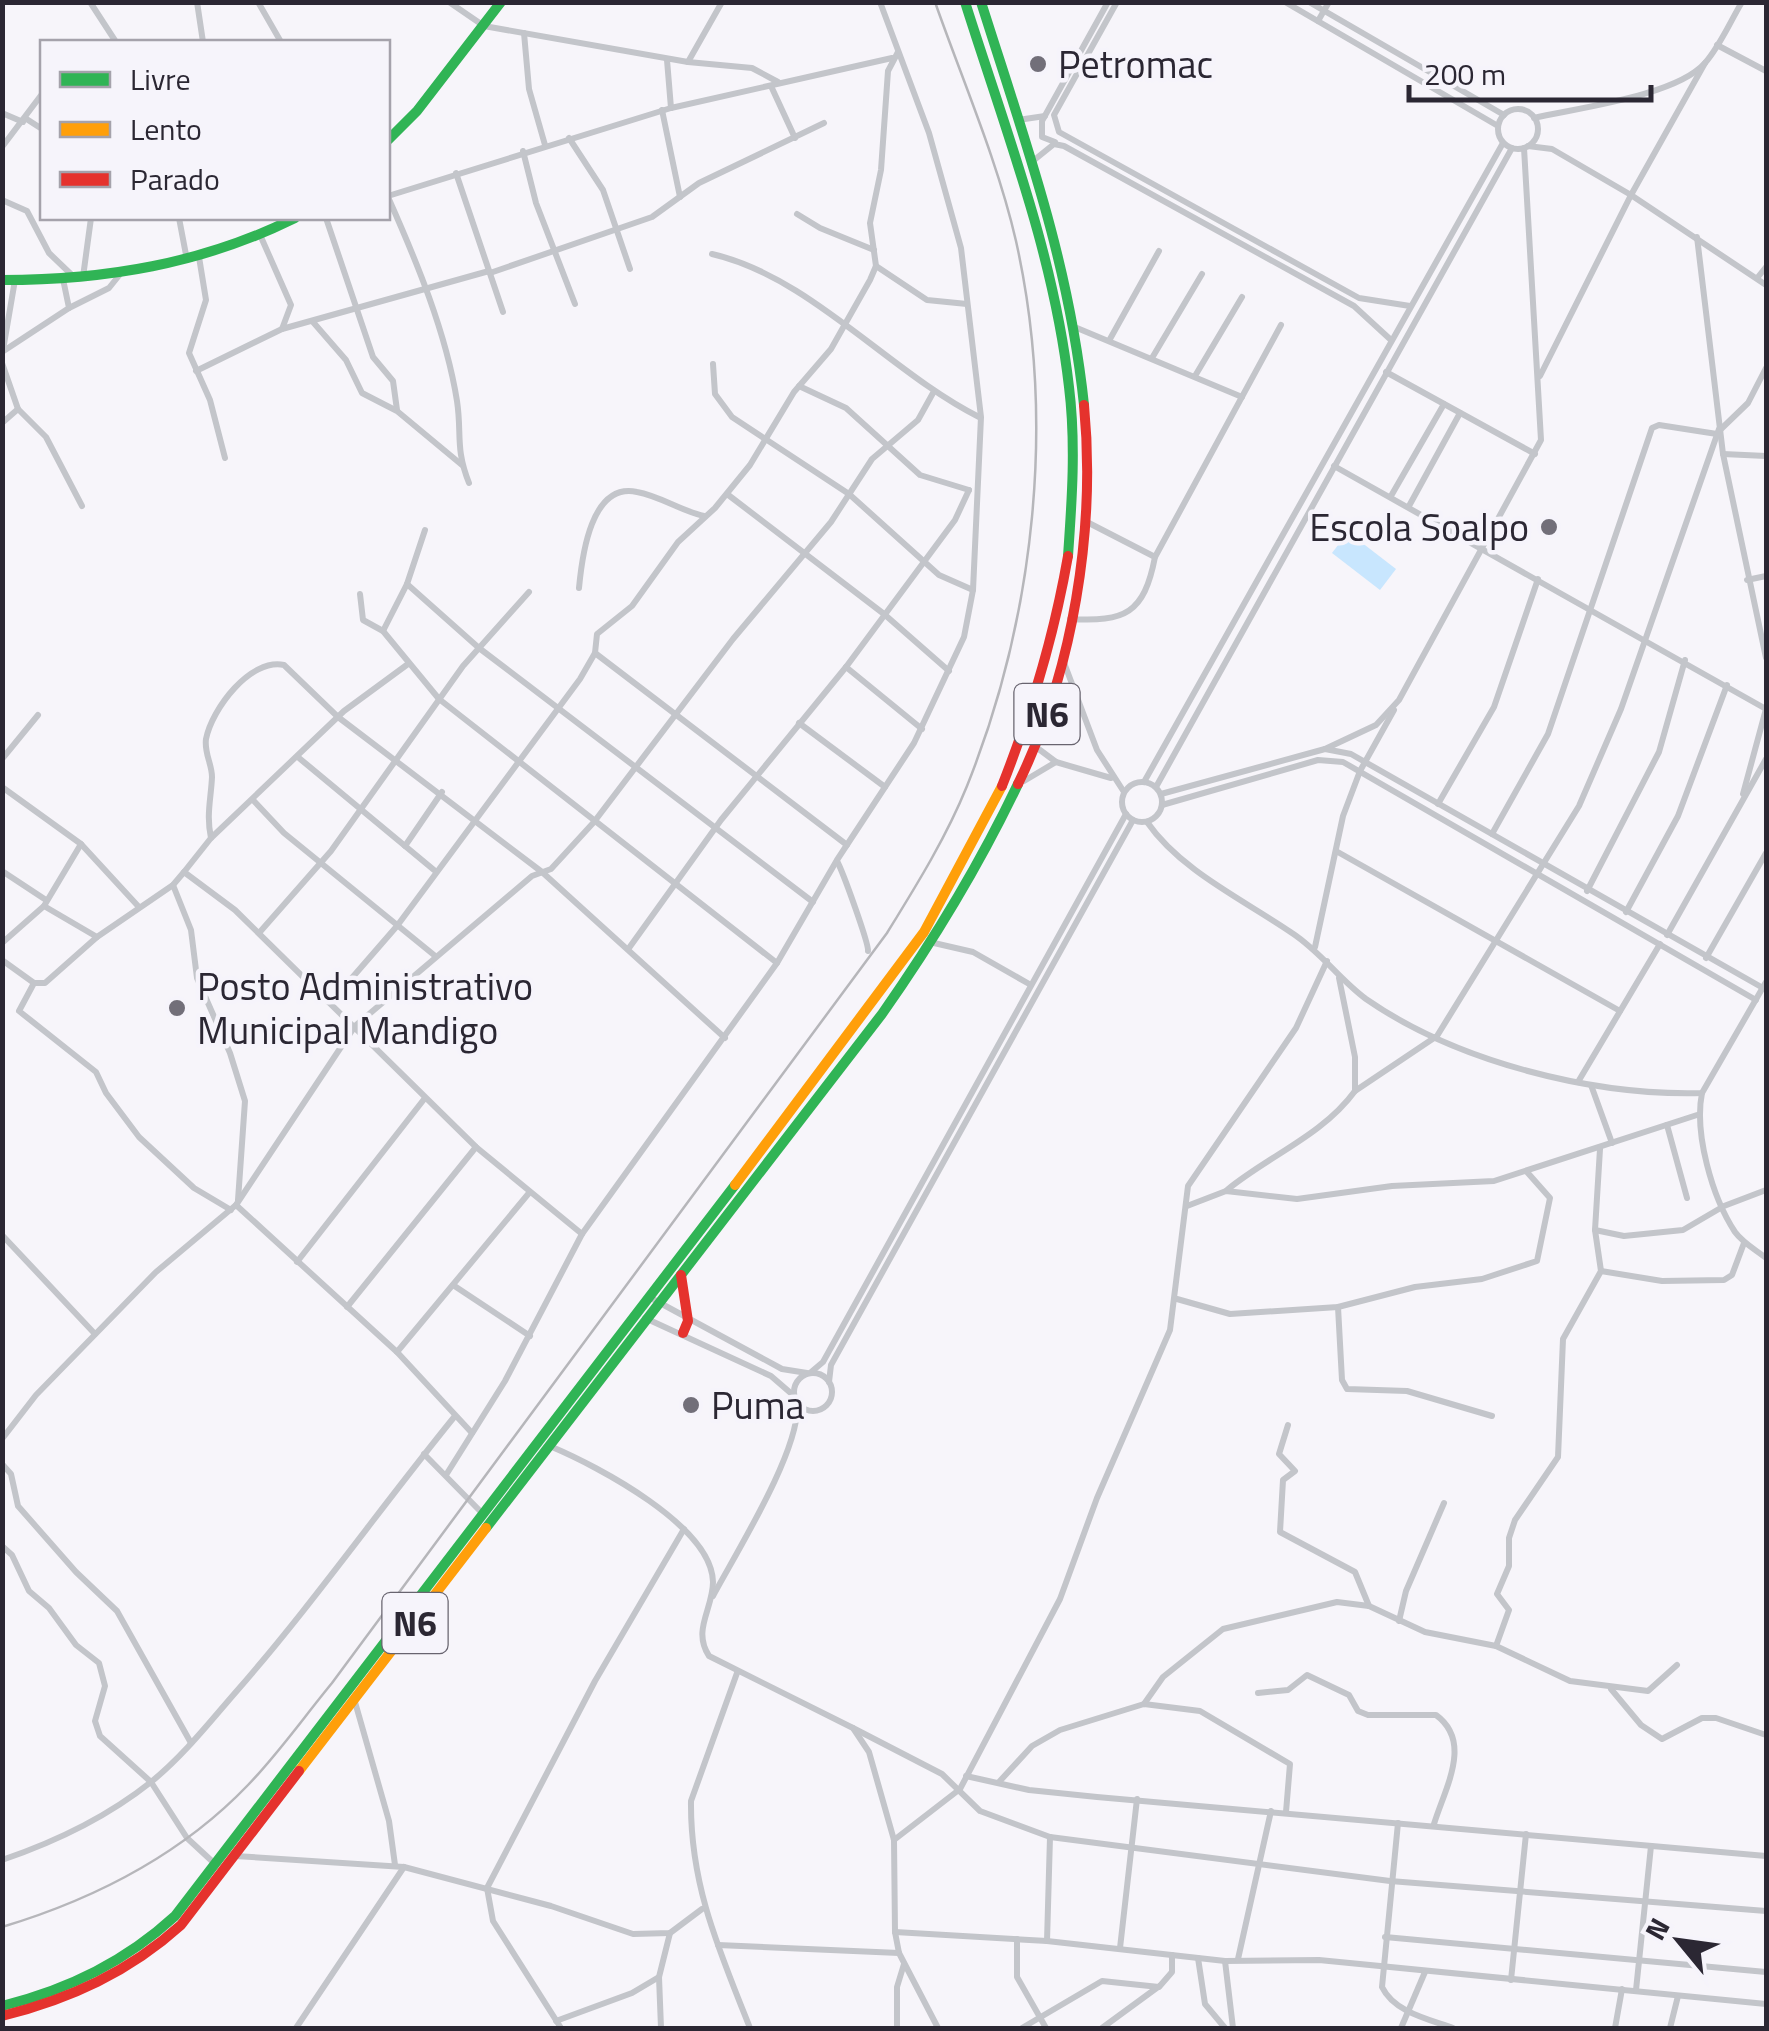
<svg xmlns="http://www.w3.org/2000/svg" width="1769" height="2031" viewBox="0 0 1769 2031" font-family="'Titillium Web',sans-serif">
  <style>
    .water { fill: #c8e6fe }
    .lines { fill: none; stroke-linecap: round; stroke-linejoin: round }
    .street { stroke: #c3c5ca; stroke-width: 6 }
    .fast { stroke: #30b455; stroke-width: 10 }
    .slow { stroke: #ff9f0a; stroke-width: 10 }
    .jam { stroke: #e5322d; stroke-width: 10 }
    .rail { stroke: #b6b6ba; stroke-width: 2.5 }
    .poi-dot { fill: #726f79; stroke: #f6f4fb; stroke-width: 4 }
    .labels { text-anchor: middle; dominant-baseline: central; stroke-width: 9; stroke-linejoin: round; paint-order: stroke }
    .shield { fill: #f6f4fb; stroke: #68646f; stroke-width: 2.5 }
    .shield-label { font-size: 35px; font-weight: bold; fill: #2b2733 }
    .poi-label { font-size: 38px; fill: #2b2733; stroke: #f6f4fb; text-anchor: start }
  </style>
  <rect width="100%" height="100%" fill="#f7f5fa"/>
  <path class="water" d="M1348,532L1396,569L1380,590L1332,553Z"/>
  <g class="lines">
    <g class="street">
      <path d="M90,2L116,42"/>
      <path d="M197,2L203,42"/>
      <path d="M258,2L281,42"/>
      <path d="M449,2L484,26L688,62L722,2"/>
      <path d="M1117,2L1054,115L1059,132L1359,298L1410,306"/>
      <path d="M1285,2L1498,126"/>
      <path d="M1309,2L1504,115"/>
      <path d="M1318,21L1329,2"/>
      <path d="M524,33L529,89L545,145"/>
      <path d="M1717,45L1766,71"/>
      <path d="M667,60L671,108"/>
      <path d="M688,62L752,68L778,82"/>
      <path d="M771,86L795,138"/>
      <circle cx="1518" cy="129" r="20"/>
      <path d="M662,110L680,197"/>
      <path d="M2,113L23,122"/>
      <path d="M25,118L42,129"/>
      <path d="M1534,118C1577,108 1676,96 1705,63C1720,46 1730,22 1742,2"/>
      <path d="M1018,120L1045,116"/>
      <path d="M569,138L603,190L630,269"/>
      <path d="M1055,142L1042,137V121L1108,2"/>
      <path d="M1528,146L1552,149L1631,195L1766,285"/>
      <path d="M2,147L42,94"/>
      <path d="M523,151L536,203L575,304"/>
      <path d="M1033,161L1054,144L1064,146L1354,306L1391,340"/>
      <path d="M456,173L503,312"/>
      <path d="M388,196L671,108L892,58"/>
      <path d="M388,197C416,260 446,332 457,401C462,434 455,448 469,483"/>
      <path d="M2,200L27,211L49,253L75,278"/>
      <path d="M797,214L820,228L874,250"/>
      <path d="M179,218L187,260"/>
      <path d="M326,218L373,357L393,381L397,410"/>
      <path d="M261,237L291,305L282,329"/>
      <path d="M1697,237L1723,454L1766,658"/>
      <path d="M712,254C809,276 891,373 979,417"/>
      <path d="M199,257L206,300L189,353L210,400L225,458"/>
      <path d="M876,266L927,300L967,304"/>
      <path d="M490,273L652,217L699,183L824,123"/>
      <path d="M83,277L91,218"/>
      <path d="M1758,277L1766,267"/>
      <path d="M69,308L109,288L121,273"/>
      <path d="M313,322L346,360L362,393L397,411L462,465"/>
      <path d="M1077,328L1242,397"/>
      <path d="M1110,339L1159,251"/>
      <path d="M3,350L15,280"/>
      <path d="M2,352L69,308L63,279"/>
      <path d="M1152,358L1202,274"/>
      <path d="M2,363L18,409L46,437L82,506"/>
      <path d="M713,364L715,394L732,417L849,494L939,575L973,590"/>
      <path d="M196,371L282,329L489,271"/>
      <path d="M1386,372L1535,454"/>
      <path d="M1195,376L1242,297"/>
      <path d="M1540,376L1631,195L1705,63"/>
      <path d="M799,386L846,408L920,475L969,490"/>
      <path d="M2,423L18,409"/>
      <path d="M1719,431L1748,403L1766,368"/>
      <path d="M1723,454L1766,456"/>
      <path d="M1334,466L1766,709"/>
      <path d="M727,494L884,614L949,671"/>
      <path d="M1391,496L1444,404"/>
      <path d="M1409,506L1460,413"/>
      <path d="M1085,521L1155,557"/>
      <path d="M1747,580L1766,576"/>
      <path d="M407,584L479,648L813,902"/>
      <path d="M579,588C582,556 591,482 637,492C660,496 681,511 704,516"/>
      <path d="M360,594L363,620L383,631L439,699L777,963"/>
      <path d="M1070,619C1125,622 1144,614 1155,557L1281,325"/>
      <path d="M383,631L407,584L425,530"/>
      <path d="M595,653L847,845"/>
      <path d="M1063,660L1097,750L1124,792"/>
      <path d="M846,667L922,729"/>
      <path d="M799,723L885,787"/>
      <path d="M1036,747L1056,762L1111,778"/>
      <path d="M1325,749L1376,725L1399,700L1541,440L1524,148"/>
      <path d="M299,758L434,870"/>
      <path d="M2,759L38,715"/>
      <path d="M1024,781L1056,762"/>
      <circle cx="1142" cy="802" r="20"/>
      <path d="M1144,782L1503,143"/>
      <path d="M2,787L81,844L138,906"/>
      <path d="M1156,787L1512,148"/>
      <path d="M1161,794L1325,749L1351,754L1763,988"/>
      <path d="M1743,794L1766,709"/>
      <path d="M253,800L284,833L434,955"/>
      <path d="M1438,804L1494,707L1538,579"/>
      <path d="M1162,805L1318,760L1343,762L1756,1000"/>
      <path d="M1147,822C1181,871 1244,900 1292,933C1321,952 1339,979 1366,999C1457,1062 1592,1096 1702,1093L1766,982"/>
      <path d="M1492,834L1548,734L1652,428L1659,425L1717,434"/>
      <path d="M211,838C206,815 211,799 212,777C212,764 204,753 206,739C212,709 250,658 284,665L338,717L542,872L725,1038"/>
      <path d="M405,846L442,792"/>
      <path d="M1336,851L1620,1011"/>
      <path d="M837,861C843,872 869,944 868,951"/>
      <path d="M2,871L46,900"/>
      <path d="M184,872L211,838L344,711L408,664"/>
      <path d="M173,885L191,930L197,978L230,1053L245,1101L238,1200"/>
      <path d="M1587,891L1659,752L1685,660"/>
      <path d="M44,906L97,937"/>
      <path d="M1626,912L1678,816L1727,685"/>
      <path d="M259,933L331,851L463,666L529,592"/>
      <path d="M1667,935L1766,759"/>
      <path d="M2,943L44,906L81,844"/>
      <path d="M934,943L973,952L1031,985"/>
      <path d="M1315,947L1343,816L1360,771L1394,710"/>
      <path d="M629,948L721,820L846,667L955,520L969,490"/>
      <path d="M1706,958L1766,853"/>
      <path d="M2,960L34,983H45L97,937L173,885L184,872L235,910L476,1147L582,1234"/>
      <path d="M34,983L19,1011L96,1072L106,1093L139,1137L194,1188L231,1210"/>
      <path d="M331,1002L397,926L580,679L595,653L597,634L632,606L678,542L715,508L750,465L794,392L831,349L870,280L876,266L870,223L881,170L888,71L898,52"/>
      <path d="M1578,1082L1660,944"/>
      <path d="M1591,1085L1612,1143"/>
      <path d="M1355,1091L1437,1036L1579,806L1621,709L1719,429"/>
      <path d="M1702,1093C1694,1133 1712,1197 1735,1232C1743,1243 1756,1250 1766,1258"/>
      <path d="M1667,1125L1687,1198"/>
      <path d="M1227,1190C1268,1156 1322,1136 1355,1091V1057L1339,978"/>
      <path d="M236,1205L397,1352L472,1433"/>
      <path d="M1187,1206L1226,1191L1297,1199L1392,1186L1494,1181L1697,1115"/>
      <path d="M1595,1230L1624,1236L1683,1230L1724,1206L1766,1190"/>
      <path d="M2,1235L95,1334"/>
      <path d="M297,1262L425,1098"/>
      <path d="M1601,1271L1662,1281L1724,1280L1732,1275L1744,1243"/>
      <path d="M453,1285L530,1336"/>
      <path d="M649,1297L782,1369L807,1373"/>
      <path d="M1177,1299L1230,1314L1338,1307L1415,1287L1482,1279L1537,1261L1550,1198L1527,1172"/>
      <path d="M347,1307L476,1147"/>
      <path d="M1338,1307L1342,1380L1347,1389L1407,1391L1492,1416"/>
      <path d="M645,1318L771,1376L793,1395"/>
      <path d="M397,1352L529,1193"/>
      <circle cx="813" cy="1392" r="19"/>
      <path d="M810,1373L823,1362L1126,814"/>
      <path d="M829,1382L831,1365L1133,820"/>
      <path d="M1288,1425L1279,1454L1295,1471L1283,1480L1280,1532L1355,1572L1369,1606"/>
      <path d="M2,1439L36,1395L156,1272L236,1205L355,1026L532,876L551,869L594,822L733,639L831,522L872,459L918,420L933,393"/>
      <path d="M552,1447C597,1466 712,1526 713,1582C713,1609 692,1630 709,1656L853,1728L869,1752L894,1840L895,1932L899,1953L938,2028"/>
      <path d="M424,1454L482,1513"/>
      <path d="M2,1464L11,1474L18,1506L76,1572L117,1611L191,1743"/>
      <path d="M446,1475L505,1381L582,1234L777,963L837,860L914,743L964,637L973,590L981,417L961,248L929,133L880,2"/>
      <path d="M2,1546L12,1555L29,1591L49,1608L76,1645L99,1663L105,1686L95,1721L100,1736L151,1782L187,1838L214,1863"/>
      <path d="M713,1596C736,1553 801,1449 797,1404"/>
      <path d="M1399,1621L1406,1591L1444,1503"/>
      <path d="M1496,1646L1509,1610L1497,1594L1509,1566V1538L1515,1520L1558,1457L1563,1339L1601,1271L1595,1230L1600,1149"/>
      <path d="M737,1673L691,1801C690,1886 720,1952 750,2028"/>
      <path d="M1611,1689L1641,1725L1662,1739L1702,1718H1716L1766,1735"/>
      <path d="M1258,1693L1288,1690L1307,1675L1349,1695L1358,1711L1368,1715H1436C1473,1742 1445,1788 1434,1824"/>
      <path d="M355,1702L389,1821L395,1865"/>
      <path d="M1144,1704L1163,1677L1223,1629L1337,1602L1369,1606L1425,1632L1496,1646L1570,1681L1648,1691L1677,1665"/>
      <path d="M853,1728L942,1774L980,1811L1050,1837L1390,1881L1766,1911"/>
      <path d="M966,1776L1029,1790L1097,1797L1766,1856"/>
      <path d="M999,1782L1032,1746L1060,1730L1144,1704L1200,1711L1290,1764L1286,1812"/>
      <path d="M1398,1823L1382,1987C1394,2012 1428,2019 1453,2028"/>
      <path d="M894,1840L960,1789L1060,1599L1097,1498L1170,1330L1188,1186L1296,1028L1327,961"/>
      <path d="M235,1856L404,1867L551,1906L633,1934L670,1933L702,1909"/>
      <path d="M2,1860C55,1842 107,1817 151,1782C183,1756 209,1723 235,1693C313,1604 380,1508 455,1416"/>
      <path d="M895,1932L1047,1941L1225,1961L1319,1960L1766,2004"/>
      <path d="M1385,1937L1766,1972"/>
      <path d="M1017,1939V1977L1046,2028"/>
      <path d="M1047,1941L1050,1837"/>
      <path d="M718,1945L899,1953"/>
      <path d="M1120,1948L1137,1799"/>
      <path d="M1198,1958L1205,2004L1225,2028"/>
      <path d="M1238,1959L1271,1811"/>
      <path d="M1225,1961L1233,2028"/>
      <path d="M1511,1980L1526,1834"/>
      <path d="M1636,1990L1651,1846"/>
      <path d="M556,2021L632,1993L659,1977"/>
      <path d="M296,2028L404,1867"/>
      <path d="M561,2028L493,1921L487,1888L595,1681L684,1529"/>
      <path d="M661,2028L659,1977L670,1933"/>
      <path d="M897,2028V1987L904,1964"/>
      <path d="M1022,2028L1102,1981L1159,1987L1172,1972V1955"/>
      <path d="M1102,2028L1158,1987"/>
      <path d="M1401,2028L1425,1972"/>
      <path d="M1615,2028L1622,1989"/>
      <path d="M1670,2028L1678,1996"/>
    </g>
    <g class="fast">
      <path d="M965,2C1005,129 1054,254 1069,387C1076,443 1072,500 1068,556"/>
      <path d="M981,2C1024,138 1069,261 1084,405"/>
      <path d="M388,140L417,111L501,2"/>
      <path d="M2,280C105,280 202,264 295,218"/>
      <path d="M486,1528L882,1014C934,940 979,866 1018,784"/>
      <path d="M2,2006C68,1990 125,1962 175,1916L735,1185"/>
    </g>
    <g class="slow">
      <path d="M735,1185L924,932L1002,786"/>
      <path d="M299,1771L486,1528"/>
    </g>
    <g class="jam">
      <path d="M1018,784C1073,671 1096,530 1084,405"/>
      <path d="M1002,786C1032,710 1054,636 1068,556"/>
      <path d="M681,1275L688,1321L683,1333"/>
      <path d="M2,2016C70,1999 129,1972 181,1925L299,1771"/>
    </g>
    <path class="rail" d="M2,1927C95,1899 180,1856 248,1785C278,1754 304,1717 332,1683L887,933C916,886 946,838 967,786C1035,616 1056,420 1016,241C998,162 962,79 935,2"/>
  </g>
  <g class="poi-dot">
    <circle cx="1038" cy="64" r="10"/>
    <circle cx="1549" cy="527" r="10"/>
    <circle cx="177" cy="1008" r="10"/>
    <circle cx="691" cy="1405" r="10"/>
  </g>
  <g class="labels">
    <g class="shield">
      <rect x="1014.5" y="684" width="65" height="60" rx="8"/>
      <rect x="382.5" y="1593" width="65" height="60" rx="8"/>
    </g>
    <g class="shield-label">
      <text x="1047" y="714">N6</text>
      <text x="415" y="1623">N6</text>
    </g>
    <g class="poi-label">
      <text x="1058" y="64">Petromac</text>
      <text x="1529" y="527" text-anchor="end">Escola Soalpo</text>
      <text x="197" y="986">Posto Administrativo<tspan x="197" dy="44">Municipal Mandigo</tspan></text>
      <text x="711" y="1405">Puma</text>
    </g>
  </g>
  <rect width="1769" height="2031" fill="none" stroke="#2b2733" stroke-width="10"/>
  <rect x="40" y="40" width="350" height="180" fill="#f6f4fb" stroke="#a5a2ab" stroke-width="2.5"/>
  <rect x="60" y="72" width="50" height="15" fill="#30b455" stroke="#a5a2ab" stroke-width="2.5"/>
  <text x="130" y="90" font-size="30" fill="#2b2733">Livre</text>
  <rect x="60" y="122" width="50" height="15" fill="#ff9f0a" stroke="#a5a2ab" stroke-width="2.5"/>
  <text x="130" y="140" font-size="30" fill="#2b2733">Lento</text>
  <rect x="60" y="172" width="50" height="15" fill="#e5322d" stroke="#a5a2ab" stroke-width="2.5"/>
  <text x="130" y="190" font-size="30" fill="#2b2733">Parado</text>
  <g transform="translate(1679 1941) rotate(299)" stroke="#f6f4fb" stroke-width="8" paint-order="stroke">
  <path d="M0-8L18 38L0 25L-18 38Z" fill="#2b2733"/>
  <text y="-15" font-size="28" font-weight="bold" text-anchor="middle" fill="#2b2733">N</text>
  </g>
  <path d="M1409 85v15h242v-15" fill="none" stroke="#2b2733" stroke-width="5"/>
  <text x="1424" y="85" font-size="30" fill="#2b2733" stroke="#f6f4fb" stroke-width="8" paint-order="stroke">200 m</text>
</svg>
